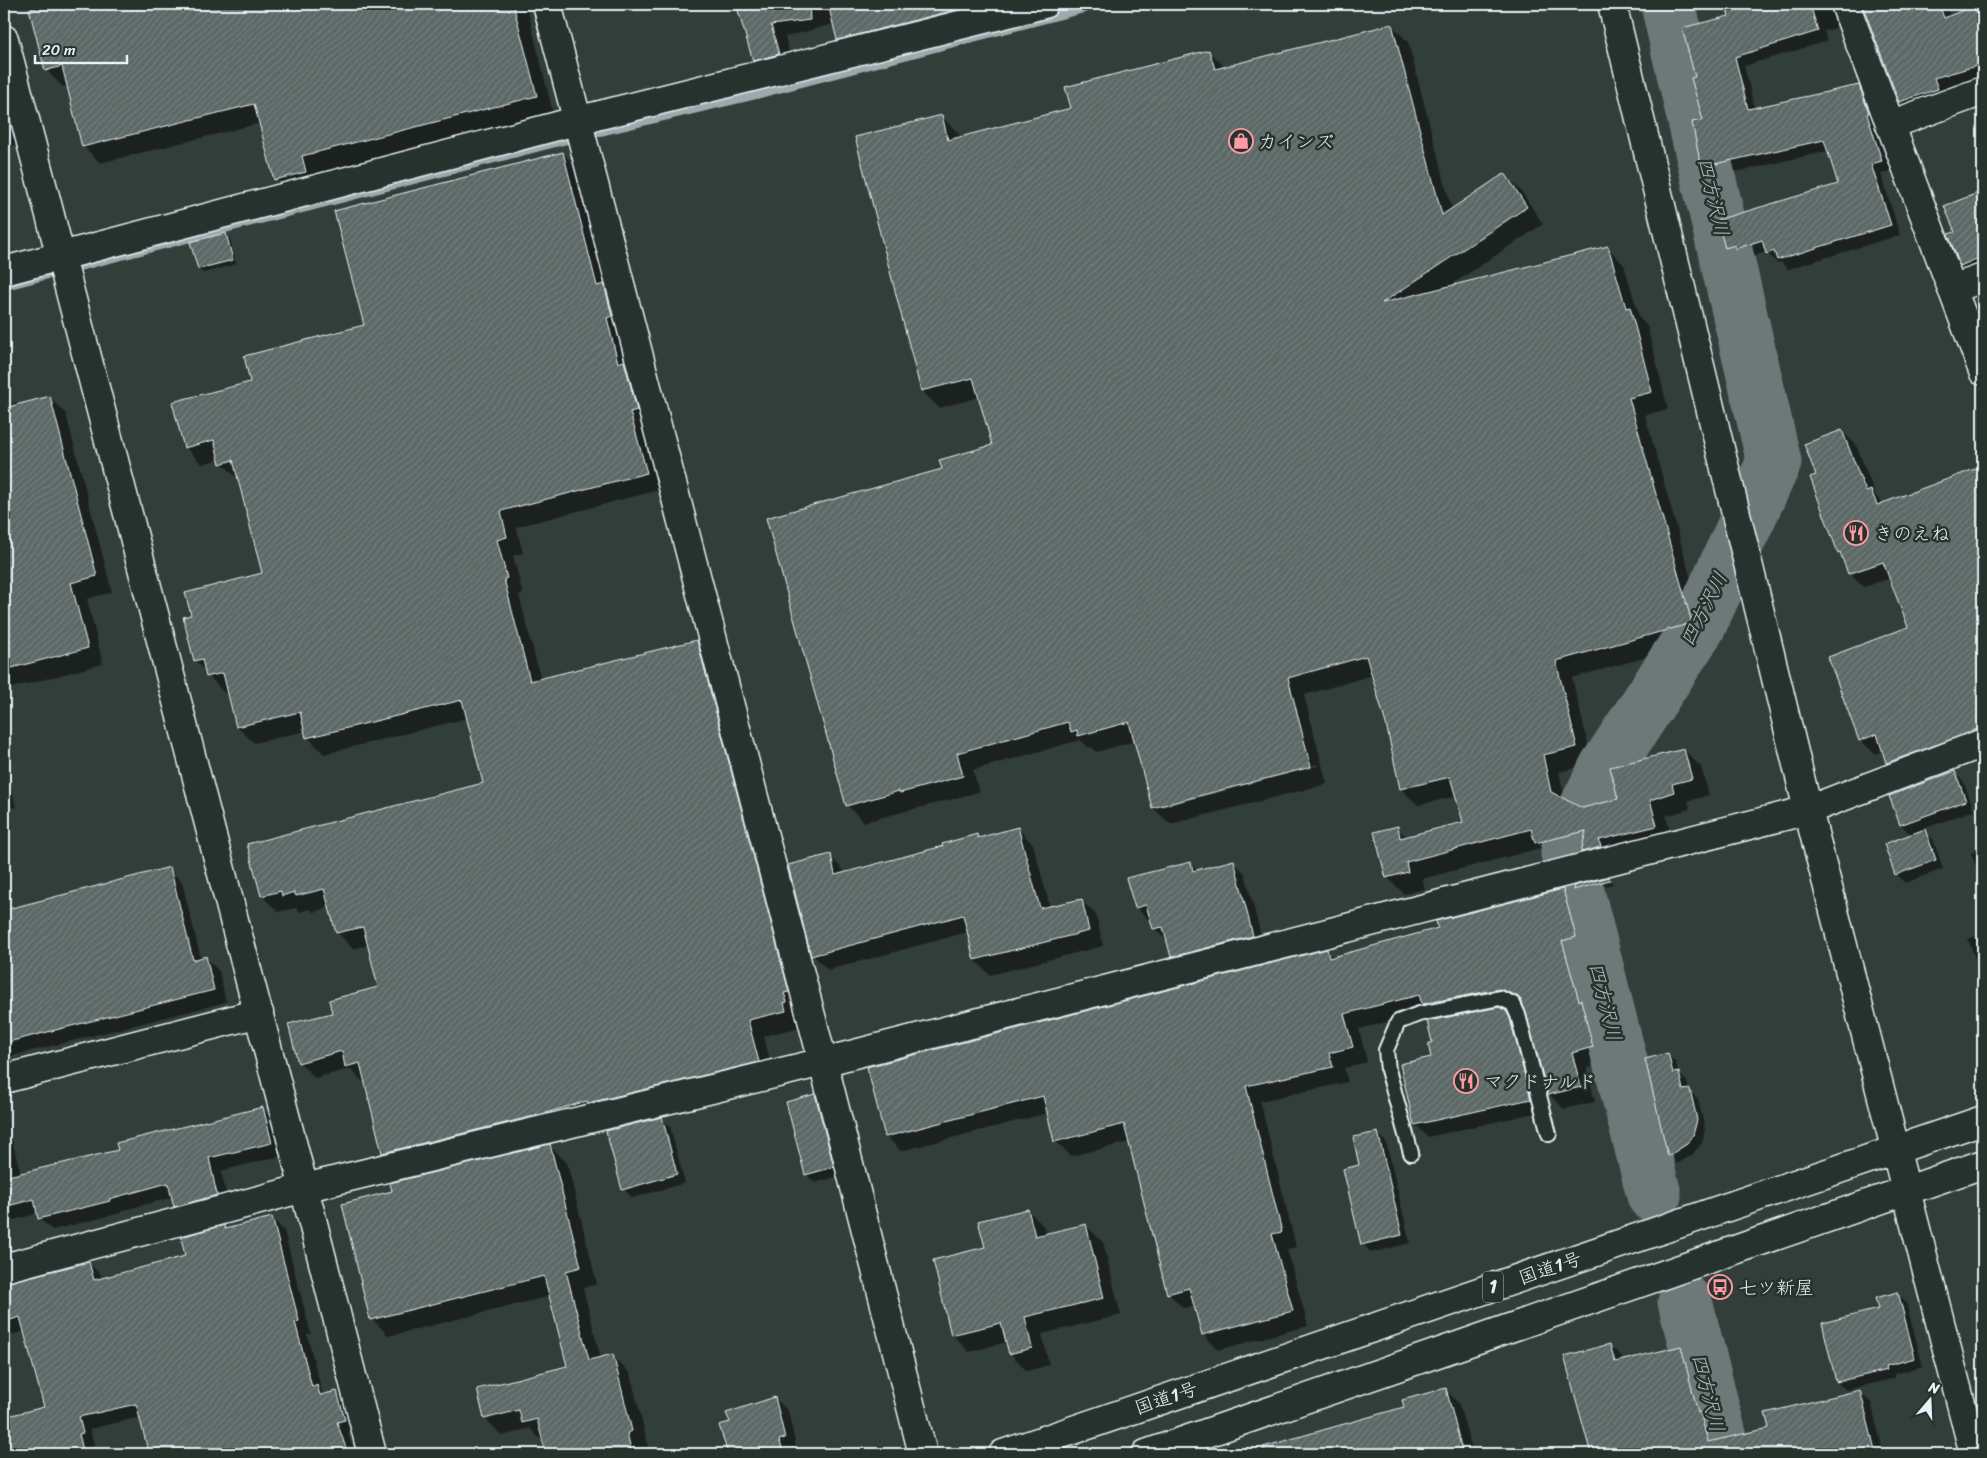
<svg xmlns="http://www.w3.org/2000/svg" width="1987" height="1458" viewBox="0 0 1987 1458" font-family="Sriracha,'Klee One',sans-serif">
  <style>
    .shadow { fill: #0007; fill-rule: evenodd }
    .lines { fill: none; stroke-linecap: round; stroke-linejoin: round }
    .stream { stroke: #9ea9ab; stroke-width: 9 }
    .river { stroke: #6d7978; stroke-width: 55 }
    .building { fill: url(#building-hatch); stroke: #e8f1f8 }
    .service-casing { stroke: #e8f1f8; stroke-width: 18 }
    .minor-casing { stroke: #e8f1f8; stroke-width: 31 }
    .tertiary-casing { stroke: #e8f1f8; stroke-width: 31 }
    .trunk-casing { stroke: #e8f1f8; stroke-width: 31 }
    .service { stroke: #26332d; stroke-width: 14 }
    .minor { stroke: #26332d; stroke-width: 28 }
    .tertiary { stroke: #26332d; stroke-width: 28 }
    .trunk { stroke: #26332d; stroke-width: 28 }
    .labels { text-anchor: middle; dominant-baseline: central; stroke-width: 5; stroke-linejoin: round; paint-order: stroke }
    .shield { fill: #26332d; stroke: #aeb8bb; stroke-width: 1 }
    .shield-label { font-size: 18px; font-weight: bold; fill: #e8f1f8 }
    .poi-label { font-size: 19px; fill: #e8f1f8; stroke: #26332d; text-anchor: start }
    .street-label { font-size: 19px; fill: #e8f1f8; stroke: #26332d }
    .water-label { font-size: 20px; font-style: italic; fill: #b1bbbe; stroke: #26332d }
  </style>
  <defs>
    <pattern id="building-hatch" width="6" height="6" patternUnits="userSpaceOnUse" patternTransform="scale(1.25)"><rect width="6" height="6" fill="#5c6865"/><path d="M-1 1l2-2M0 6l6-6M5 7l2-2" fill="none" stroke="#737e7c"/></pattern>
  </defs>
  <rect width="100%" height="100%" fill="#323e39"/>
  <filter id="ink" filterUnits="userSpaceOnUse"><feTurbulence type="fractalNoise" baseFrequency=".02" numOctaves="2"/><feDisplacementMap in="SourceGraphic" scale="10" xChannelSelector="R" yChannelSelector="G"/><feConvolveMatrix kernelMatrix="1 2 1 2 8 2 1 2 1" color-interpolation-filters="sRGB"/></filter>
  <g filter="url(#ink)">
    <g class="shadow">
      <path d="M56,4H526L553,113L319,173L323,189L293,197L276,179L261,123L100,163L83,146L68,86L63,87L46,70L31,10Z"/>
      <path d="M737,4H986L969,8L974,25L854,55L838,39L834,24L785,37L794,70L770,76L754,60Z"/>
      <path d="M1751,4H1829L1836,28L1824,31L1827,41L1744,66L1755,109L1858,86L1868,96L1891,171L1881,174L1900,235L1788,269L1781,262L1777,263L1767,252L1746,258L1744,255L1736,257L1726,248L1840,184L1829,151L1713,177L1703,167L1704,121L1696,78L1731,17L1729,10Z"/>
      <path d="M1862,4H1946L1950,17L1983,4V80L1912,114L1900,102Z"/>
      <path d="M1392,25L1408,42L1452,210L1505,175L1521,191L1543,224L1448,287L1608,248L1624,265L1640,319L1647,325L1668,409L1645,415L1708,640L1572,678L1593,764L1559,772L1565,800L1582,809L1619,800L1684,750L1701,767L1709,795L1688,801L1690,809L1666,816L1673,842L1599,868L1583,852L1553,859L1541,848L1422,879L1425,889L1404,894L1387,877L1397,828L1407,837L1464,823L1457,796L1418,805L1401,789L1387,724L1373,675L1304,695L1327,784L1170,824L1153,808L1136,741L1096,752L1092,747L1089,748L1080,740L973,770L979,792L864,822L848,806L943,470L994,446L980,397L939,408L922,391L942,117L959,134L960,138L1073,109L1209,52L1225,67ZM1317,764L1318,766L1163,807V804Z"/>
      <path d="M4,86L22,143L4,148Z"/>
      <path d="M563,153L579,170L663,489L516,527L523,553L513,556L523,594L519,595L541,680L696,641L713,658L801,1027L764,1036L774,1078L400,1169L383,1152L366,1082H363L350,1069L315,1078L299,1062L334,1014L379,988L369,945L353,949L337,932L330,907L313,912L310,909L300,912L296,908L278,912L262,896L249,845L485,784L468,718L324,754L308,737L306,731L254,743L237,727L229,692L224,693L195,660L192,616L264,574L238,479L222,463L221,459L202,464L186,448L174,403L252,383L366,326Z"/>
      <path d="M1983,192V273L1973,277L1961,265L1956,232L1946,207Z"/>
      <path d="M226,235L230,239L236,264L203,273L199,269Z"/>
      <path d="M50,398L66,414L112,592L87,599L103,664L4,690V406L17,402L20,405Z"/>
      <path d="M1842,431L1856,445L1876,496L1884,504L1983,467V746L1902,777L1888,763L1884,751L1875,754L1860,740L1909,628L1891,578L1864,587L1849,573L1843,556L1839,552L1817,476Z"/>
      <path d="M4,772L8,776L16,807L8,808L13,828L4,830Z"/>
      <path d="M1954,772L1963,781L1974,810L1923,829L1933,839L1943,869L1905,883L1896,874L1912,835L1901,825L1891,796Z"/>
      <path d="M1018,829L1033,844L1050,907L1081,900L1096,915L1103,946L990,975L975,960L968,932L828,970L813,955L830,856L846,873L944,847L976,836L980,839Z"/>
      <path d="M1983,848V885L1971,853Z"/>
      <path d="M1233,862L1245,873L1264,948L1183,968L1172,956L1168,940H1166L1154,928L1151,918L1148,919L1136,907L1191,863L1198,871Z"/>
      <path d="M169,869L182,882L201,959L206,958L219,971L226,1002L4,1058V911Z"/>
      <path d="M1608,878L1613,884L1578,893L1574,889Z"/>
      <path d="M1563,890L1578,905L1590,953L1576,956L1593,1013L1596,1017L1608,1062L1587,1068L1595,1102L1564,1109L1549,1094L1526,1008L1515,1004L1497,1008L1506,1012L1519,1025L1543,1111L1428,1137L1415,1124L1432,1058L1439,1020L1430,1011L1359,1029L1367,1062L1344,1068L1348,1082L1260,1101L1296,1247L1287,1249L1308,1326L1218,1350L1203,1334L1195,1306L1183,1308L1168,1293L1129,1142L1071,1156L1055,1141L1048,1113L901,1151L886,1136L1326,951L1334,958L1439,929Z"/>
      <path d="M1983,934V980L1968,939Z"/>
      <path d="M1668,1055L1676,1063L1679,1073L1687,1082L1689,1091L1698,1099L1705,1129L1702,1143L1692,1155L1677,1164L1669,1155L1647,1060Z"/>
      <path d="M815,1096L823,1104L842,1175L815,1183L806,1174Z"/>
      <path d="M263,1109L275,1121L284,1155L221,1171L229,1207L187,1218L175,1206L173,1197L121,1211V1213L52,1230L39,1218L38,1213L4,1223V1111L21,1174L119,1151Z"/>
      <path d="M661,1119L670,1127L685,1183L632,1198L624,1189Z"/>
      <path d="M1377,1133L1386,1142L1410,1243L1371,1253L1363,1244L1361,1166Z"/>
      <path d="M550,1146L567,1163L597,1284L583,1288L601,1359L612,1356L630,1373L650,1454H547L543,1438L540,1439L530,1428L502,1436L485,1418L568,1367L551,1296L389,1336L372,1319L393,1192Z"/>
      <path d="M1028,1210L1045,1228L1047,1234L1085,1225L1103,1242L1121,1315L1042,1334L1049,1365L1027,1371L1010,1353L1007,1342L969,1352L952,1334L986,1248Z"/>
      <path d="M272,1218L284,1231L311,1334H307L322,1392L325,1395L336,1392L349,1404L356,1432L348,1434L355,1454H151L141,1417L90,1429L94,1445L91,1446L93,1454H4V1418L46,1408L25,1331L4,1337V1284L89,1263L101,1275L102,1279L187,1257L224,1227L227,1230Z"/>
      <path d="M1897,1293L1906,1302L1923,1366L1894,1374L1895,1378L1846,1390L1837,1382L1880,1310Z"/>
      <path d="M1610,1345L1622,1357L1623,1362L1681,1347L1693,1359L1709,1423L1712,1426L1716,1442L1771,1429L1859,1391L1871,1403L1884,1454H1592L1565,1357Z"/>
      <path d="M1446,1390L1459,1404L1473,1454H1304L1300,1438L1406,1408Z"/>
      <path d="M775,1398L788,1411L797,1451L791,1453L792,1454H724L729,1452L731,1422Z"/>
    </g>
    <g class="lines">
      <path class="stream" d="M4,286L569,139L758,94L1101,4"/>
      <g class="river">
        <path d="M1654,1195L1574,880L1568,853L1570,841L1606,768L1698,627L1774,462L1668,4"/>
        <path d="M1685,1302L1724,1454"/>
      </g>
    </g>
    <g class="building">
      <path d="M51,4H513L537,96L302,156L306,172L274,180L254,104L82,147L62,66L45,71L29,9Z"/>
      <path d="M736,4H809L810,20L771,25L779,54L753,61Z"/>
      <path d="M828,4H953L954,10L837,40Z"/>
      <path d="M1747,4H1810L1818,31L1735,57L1748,109L1859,85L1869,113L1867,114L1882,161L1871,164L1891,225L1777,260L1774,251L1766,254L1762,240L1735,249V245L1725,248L1717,220L1838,184L1824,140L1701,167L1692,122L1703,120L1691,78L1695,77L1682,28L1729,16L1727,10Z"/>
      <path d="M1862,4H1939L1944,18L1978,4H1983V64L1934,78L1938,89L1899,102Z"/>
      <path d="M1392,24L1442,215L1505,173L1527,207L1382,303L1608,246L1626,308L1630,307L1652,392L1629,398L1692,623L1556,661L1577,747L1543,755L1551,792L1582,808L1618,799L1610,767L1684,749L1692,779L1672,784L1674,792L1650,800L1657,826L1599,840L1601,847L1581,852L1586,831L1535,843L1531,829L1406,862L1408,872L1386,878L1374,832L1398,826L1400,838L1463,822L1450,777L1400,789L1386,724L1366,656L1288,678L1311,767L1152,808L1129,722L1078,736L1077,730L1071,732L1068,722L957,753L963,776L900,793L899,791L846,806L766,518L942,469L939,460L992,445L973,378L921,391L855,137L942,115L948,140L1071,108L1065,87L1209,50L1215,69Z"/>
      <path d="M563,152L597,286L604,284L612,316L607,318L618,363L624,361L637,410L630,412L647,473L501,511L507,537L497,540L507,578L504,579L530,681L697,640L789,992L784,993L787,1002L784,1003L786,1011L748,1020L759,1062L588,1103L587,1101L542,1114L382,1153L360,1063L345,1067L342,1051L298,1063L288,1024L332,1013L329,1000L378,987L363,927L336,933L324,889L296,896L294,892L282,896L281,891L261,896L247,844L483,783L462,700L306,738L300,712L236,727L223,673L206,677L202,659L194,661L183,617L191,615L185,593L262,573L233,460L220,464L214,440L184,448L172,402L250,382L244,356L364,325L334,211Z"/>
      <path d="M1983,191V256L1960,266L1948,234L1955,232L1944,206Z"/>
      <path d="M226,233L233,260L198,269L190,242Z"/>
      <path d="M50,396L97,576L71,583L88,648L4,670V408Z"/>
      <path d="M1842,430L1866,492L1871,490L1877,505L1983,466V728L1886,763L1877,734L1859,741L1828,657L1908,627L1883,562L1848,574L1840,552L1838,553L1810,477L1816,475L1804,444Z"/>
      <path d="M1955,771L1966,801L1900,825L1889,796Z"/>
      <path d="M1018,827L1040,908L1082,899L1089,931L974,960L963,915L811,956L788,865L831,854L835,875L943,846L942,844L977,834L978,838Z"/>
      <path d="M1925,829L1936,860L1895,875L1884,844Z"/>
      <path d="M1234,860L1253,936L1171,957L1163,927L1153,929L1146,905L1135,908L1126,878L1191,862L1193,871Z"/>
      <path d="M170,867L193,960L206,956L214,990L4,1043V910Z"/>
      <path d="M1609,877L1610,880L1573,890L1574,886Z"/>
      <path d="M1563,889L1576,937L1562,941L1579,1001L1581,1000L1593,1047L1572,1053L1581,1087L1548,1095L1526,1013L1521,1000L1517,996L1499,989L1422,1004L1419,995L1344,1014L1353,1047L1329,1053L1333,1067L1246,1086L1282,1232L1272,1234L1293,1311L1202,1335L1189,1288L1167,1294L1124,1124L1054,1142L1043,1096L885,1137L867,1067L1327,949L1329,958L1438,928L1436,921Z"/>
      <path d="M1499,1007L1506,1011L1510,1018L1531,1099L1414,1125L1400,1064L1431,1057L1428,1044L1432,1042L1427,1021Z"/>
      <path d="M1668,1053L1673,1073L1679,1072L1683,1090L1690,1089L1697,1120L1693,1135L1687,1144L1668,1156L1645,1059Z"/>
      <path d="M815,1094L834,1167L805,1175L786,1102Z"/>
      <path d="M263,1107L272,1143L209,1158L217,1195L174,1207L168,1183L109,1199L110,1201L38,1219L34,1199L4,1207V1177L118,1150L116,1143Z"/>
      <path d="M662,1117L677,1174L622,1190L606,1131Z"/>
      <path d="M1378,1132L1402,1235L1361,1245L1343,1169L1359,1165L1353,1137Z"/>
      <path d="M550,1144L581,1267L566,1271L589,1360L613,1354L632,1431L627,1433L632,1454H546L537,1419L522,1423L519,1410L484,1419L477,1389L567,1366L544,1276L370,1320L342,1204L392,1191L390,1183Z"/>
      <path d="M1028,1209L1035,1236L1086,1224L1104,1298L1025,1317L1032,1348L1009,1354L1001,1323L951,1335L933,1260L985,1247L978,1221Z"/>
      <path d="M272,1217L299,1321L295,1322L312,1387L317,1385L320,1395L337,1391L345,1420L337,1422L348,1454H149L136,1404L79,1417L83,1433L79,1434L84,1454H4V1417L44,1407L20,1317L4,1322V1283L89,1262L94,1280L185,1256L181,1237L224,1225L225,1229Z"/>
      <path d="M1898,1292L1915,1358L1886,1366L1887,1370L1836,1382L1822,1323L1878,1309L1875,1298Z"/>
      <path d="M1610,1344L1615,1362L1681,1346L1698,1413L1700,1412L1708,1442L1769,1428L1765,1413L1860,1390L1876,1454H1591L1564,1356Z"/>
      <path d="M1446,1388L1463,1454H1264L1263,1447L1404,1407L1402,1400Z"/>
      <path d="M775,1397L785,1438L779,1440L784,1454H728L719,1425L730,1422L726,1413Z"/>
    </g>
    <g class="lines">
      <defs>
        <path id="service" d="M1411,1153L1388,1070L1386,1050L1398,1022L1419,1014L1500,998L1513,1004L1518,1015L1549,1134"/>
        <g id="minor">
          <path d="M547,4L823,1062L923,1454"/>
          <path d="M1845,4L1983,371"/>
          <path d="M4,39L304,1188L372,1454"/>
          <path d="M1890,125L1983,91"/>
          <path d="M4,271L576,121L1044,4"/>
          <path d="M1952,289L1983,278"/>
          <path d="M4,1079L259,1013"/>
          <path d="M4,1268L304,1188L823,1062L1808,810L1983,743"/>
        </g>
        <path id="tertiary" d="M1612,4L1808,810L1974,1454"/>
        <g id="trunk">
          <path d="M1003,1454L1983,1120"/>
          <path d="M1146,1454L1983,1164"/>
        </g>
      </defs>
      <use href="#service" class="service-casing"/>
      <use href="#minor" class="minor-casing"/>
      <use href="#tertiary" class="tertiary-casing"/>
      <use href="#trunk" class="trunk-casing"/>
      <use href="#service" class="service"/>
      <use href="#minor" class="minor"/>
      <use href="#tertiary" class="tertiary"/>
      <use href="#trunk" class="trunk"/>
    </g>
  </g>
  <defs>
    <symbol id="shop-ring" viewBox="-11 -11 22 22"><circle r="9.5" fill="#26332d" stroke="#ff9aa2" stroke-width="1.5"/><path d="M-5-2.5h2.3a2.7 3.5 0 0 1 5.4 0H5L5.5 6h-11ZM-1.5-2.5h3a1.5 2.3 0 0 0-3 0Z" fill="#ff9aa2"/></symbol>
    <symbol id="restaurant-ring" viewBox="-11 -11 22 22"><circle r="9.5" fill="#26332d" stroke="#ff9aa2" stroke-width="1.5"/><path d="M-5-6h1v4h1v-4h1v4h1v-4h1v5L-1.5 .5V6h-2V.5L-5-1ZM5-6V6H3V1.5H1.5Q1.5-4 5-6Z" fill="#ff9aa2"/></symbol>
    <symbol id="bus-ring" viewBox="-11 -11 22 22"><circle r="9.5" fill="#26332d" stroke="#ff9aa2" stroke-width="1.5"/><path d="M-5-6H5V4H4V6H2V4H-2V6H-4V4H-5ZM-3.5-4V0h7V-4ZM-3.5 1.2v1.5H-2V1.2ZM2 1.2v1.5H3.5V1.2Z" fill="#ff9aa2"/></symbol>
  </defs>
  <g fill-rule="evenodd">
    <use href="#shop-ring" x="1227" y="127" width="28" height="28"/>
    <use href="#restaurant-ring" x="1842" y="519" width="28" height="28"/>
    <use href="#restaurant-ring" x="1452" y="1067" width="28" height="28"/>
    <use href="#bus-ring" x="1706" y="1273" width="28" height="28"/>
  </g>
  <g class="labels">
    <rect class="shield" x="1483" y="1271.5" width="20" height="31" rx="4"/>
    <g class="shield-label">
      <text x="1493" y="1287">1</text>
    </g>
    <g class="poi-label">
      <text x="1258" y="141">カインズ</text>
      <text x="1874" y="533">きのえね</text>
      <text x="1484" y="1081">マクドナルド</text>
      <text x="1738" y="1287">七ツ新屋</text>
    </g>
    <g class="street-label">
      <text transform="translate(1550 1268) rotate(-19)">国道1号</text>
      <text transform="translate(1166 1398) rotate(-19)">国道1号</text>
    </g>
    <g class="water-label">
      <text transform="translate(1713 197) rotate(77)">四方沢川</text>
      <text transform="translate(1704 609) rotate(-63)">四方沢川</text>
      <text transform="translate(1605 1002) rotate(76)">四方沢川</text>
      <text transform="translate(1708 1393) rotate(76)">四方沢川</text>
    </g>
  </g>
  <rect width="1987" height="1458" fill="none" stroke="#26332d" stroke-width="20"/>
  <rect x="10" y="10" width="1967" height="1438" fill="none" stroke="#e8f1f8" stroke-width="2" filter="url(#ink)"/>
  <g transform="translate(1930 1400) rotate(19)" stroke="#26332d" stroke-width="4" paint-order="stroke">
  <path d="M0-4L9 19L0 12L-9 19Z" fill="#e8f1f8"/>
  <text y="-8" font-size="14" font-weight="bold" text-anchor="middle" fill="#e8f1f8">N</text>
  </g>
  <path d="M35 55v8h92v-8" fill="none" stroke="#e8f1f8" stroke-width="2.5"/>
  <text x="42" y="55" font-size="15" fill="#e8f1f8" stroke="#26332d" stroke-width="4" paint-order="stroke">20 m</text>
</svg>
